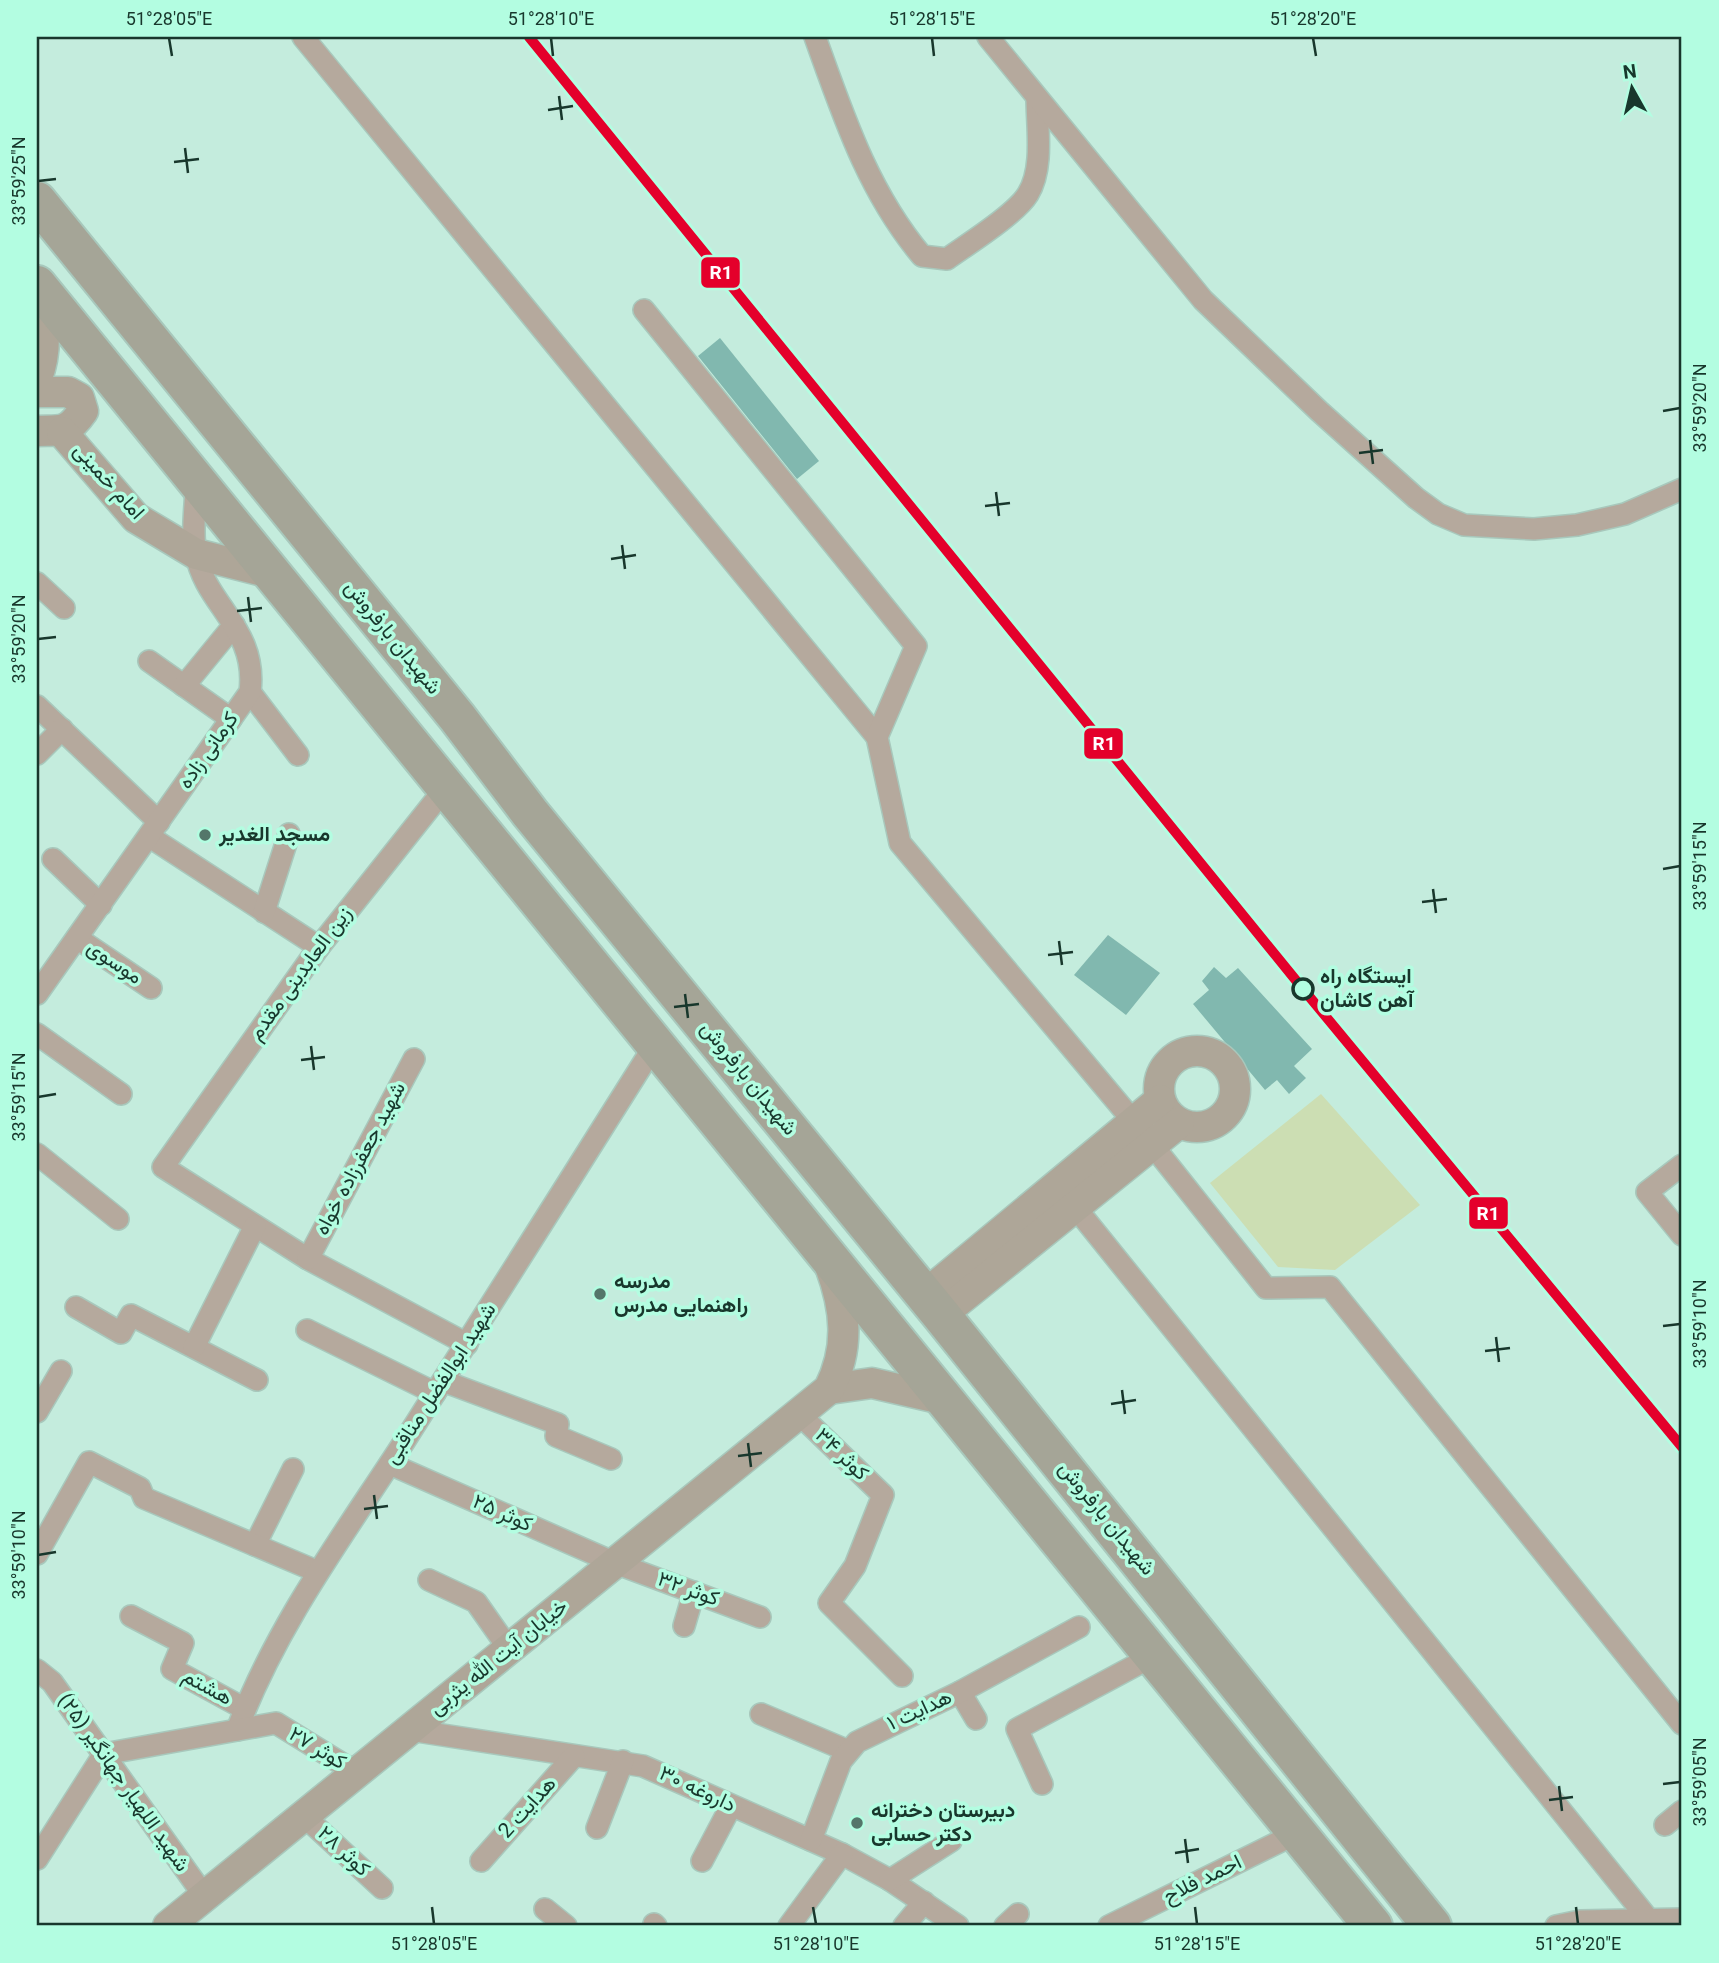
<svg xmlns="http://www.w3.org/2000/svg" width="1719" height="1963" viewBox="0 0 1719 1963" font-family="Georgia,Vazirmatn,serif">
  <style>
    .green { fill: #ccdeb3 }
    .building { fill: #81b8af }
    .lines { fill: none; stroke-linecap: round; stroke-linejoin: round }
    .street-casing { stroke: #a8c8bc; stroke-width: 24 }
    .secondary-casing { stroke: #a8c8bc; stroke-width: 33 }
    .highway-casing { stroke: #a8c8bc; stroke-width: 42 }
    .street { stroke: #b5a99d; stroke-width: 21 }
    .secondary { stroke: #aea698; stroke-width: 30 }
    .highway { stroke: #a5a597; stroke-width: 38 }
    .rail-1-casing { stroke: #b3fde1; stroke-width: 16 }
    .rail-1 { stroke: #e4002b; stroke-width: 10 }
    .ticks { fill: none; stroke: #18372c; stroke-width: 2.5 }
    .poi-dot { fill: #54766a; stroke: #b3fde1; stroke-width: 2.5 }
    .stop-dot { fill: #b3fde1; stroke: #18372c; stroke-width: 3.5 }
    .labels { text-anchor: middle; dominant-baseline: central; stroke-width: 7; stroke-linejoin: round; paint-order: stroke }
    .street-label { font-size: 21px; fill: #18372c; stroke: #b3fde1 }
    .poi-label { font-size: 21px; font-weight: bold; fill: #18372c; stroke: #b3fde1; text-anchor: start }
    .stop-label { font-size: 21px; font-weight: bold; fill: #18372c; stroke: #b3fde1; text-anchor: start }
    .line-badge { stroke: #b3fde1; stroke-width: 2.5 }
    .badge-label { font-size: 19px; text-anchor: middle; font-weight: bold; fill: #fff }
    .neatline { fill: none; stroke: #18372c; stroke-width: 2.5 }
    .ticks-label { font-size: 18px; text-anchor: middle; fill: #18372c }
  </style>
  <rect width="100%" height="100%" fill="#c4ecdd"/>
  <path class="green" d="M1321,1094L1420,1205L1335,1270L1278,1267L1210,1183Z"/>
  <g class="building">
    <path d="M720,338L819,461L797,479L698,356Z"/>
    <path d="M1108,935L1160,973L1126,1015L1074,975Z"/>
    <path d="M1214,967L1226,978L1238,968L1312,1049L1294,1066L1306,1078L1289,1094L1277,1080L1265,1090L1193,1004L1209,990L1202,981Z"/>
  </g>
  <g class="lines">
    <defs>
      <g id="street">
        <path d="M303,37L877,737"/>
        <path d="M815,37C843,115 868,192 922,256L947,259C968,244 1016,214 1028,194C1044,168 1037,127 1037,98"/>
        <path d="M988,37L1203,300L1319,411L1416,498L1438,514L1464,525L1534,529L1577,525L1625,514L1682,489"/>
        <path d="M644,310L916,646L877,737L900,843L1134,1122L1266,1288L1330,1287L1682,1724"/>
        <path d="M37,583L64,608"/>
        <path d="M149,661L231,719"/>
        <path d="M184,686L234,625"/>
        <path d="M250,692L298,755"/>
        <path d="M37,706L159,822"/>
        <path d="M37,754L62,729"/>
        <path d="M447,786L319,947L163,1167L308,1259L467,1344"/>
        <path d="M150,837L319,947"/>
        <path d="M53,859L101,905"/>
        <path d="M264,912L289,834"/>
        <path d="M77,938L151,988"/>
        <path d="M37,994L250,692C258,628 205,605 196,554C191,532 196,505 196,483"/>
        <path d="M37,1034L121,1094"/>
        <path d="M37,1154L118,1219"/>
        <path d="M1682,1165L1647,1192L1682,1235"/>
        <path d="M1075,1207L1649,1920"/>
        <path d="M308,1259L414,1059"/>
        <path d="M76,1307L121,1333L131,1315L257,1380"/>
        <path d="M307,1330L435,1393"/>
        <path d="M194,1347L255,1226"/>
        <path d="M443,1381L558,1424L556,1436L611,1459"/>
        <path d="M37,1412L61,1371"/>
        <path d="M799,1414L883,1495L855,1566L829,1603L902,1676"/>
        <path d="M390,1464L615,1563L760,1617"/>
        <path d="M255,1545L293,1469"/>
        <path d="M37,1554L89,1462L140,1488L144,1498L316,1571"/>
        <path d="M429,1580L476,1602L509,1649"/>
        <path d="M131,1616L183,1643L172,1669L245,1709"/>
        <path d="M684,1626L694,1592"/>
        <path d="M37,1670L52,1682L205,1897"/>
        <path d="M960,1692L976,1719"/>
        <path d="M761,1714L846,1750"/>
        <path d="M237,1730C277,1624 343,1536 404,1442C489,1309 572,1176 656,1043"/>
        <path d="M410,1730L643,1766L842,1854L890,1880L958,1926"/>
        <path d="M1042,1784L1017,1729L1153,1656"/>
        <path d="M304,1816L382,1888"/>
        <path d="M1665,1825L1682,1811"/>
        <path d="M597,1828L623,1761"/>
        <path d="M811,1840L841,1761L857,1742L960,1692L1079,1627"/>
        <path d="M37,1859L104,1754L276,1723L357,1773"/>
        <path d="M481,1861L574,1756"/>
        <path d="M702,1861L731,1806"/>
        <path d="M890,1880L951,1841"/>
        <path d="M545,1909L566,1926"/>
        <path d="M654,1924L656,1926"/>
        <path d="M789,1926L842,1854"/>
        <path d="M904,1926L924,1902"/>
        <path d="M1005,1926L1018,1914"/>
        <path d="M1109,1926L1297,1833"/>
        <path d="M1556,1926L1580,1921L1682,1919"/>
      </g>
      <g id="secondary">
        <path d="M37,294C45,321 47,351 37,378"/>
        <path d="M37,392H68L79,398L83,411C67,434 62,430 37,431"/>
        <path d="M62,432L136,518L196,554L271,573"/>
        <circle cx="1197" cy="1089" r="38"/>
        <path d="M925,1295L1160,1100"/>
        <path d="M941,1315L1179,1123"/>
        <path d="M829,1389L872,1383L946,1400"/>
        <path d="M168,1926L829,1389C850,1348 846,1309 830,1266"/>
      </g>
      <g id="highway">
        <path d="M37,201L457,717L530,813L941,1315L1432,1926"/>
        <path d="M37,285L1373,1926"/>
      </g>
    </defs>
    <use href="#street" class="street-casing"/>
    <use href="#secondary" class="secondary-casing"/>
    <use href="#highway" class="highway-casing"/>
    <use href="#street" class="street"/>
    <use href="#secondary" class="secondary"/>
    <use href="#highway" class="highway"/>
    <defs>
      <path id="rail-1" d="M529,37L1303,989L1682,1447"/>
    </defs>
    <use href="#rail-1" class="rail-1-casing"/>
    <use href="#rail-1" class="rail-1"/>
  </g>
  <path class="ticks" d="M169,38L172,56M551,38L553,56M932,38L934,56M1313,38L1316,56M559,96L562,120M548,110L573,106M185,148L188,173M174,162L199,159M38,181L56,179M1663,411L1680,408M1370,440L1373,464M1359,453L1383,450M996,492L999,516M985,506L1010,503M622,545L625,569M611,559L636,555M248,597L251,622M237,611L262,608M38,639L56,637M1663,869L1680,866M1433,889L1436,913M1422,902L1447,899M1059,941L1062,965M1048,955L1073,952M685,994L688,1018M674,1007L699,1004M311,1046L314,1070M301,1060L325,1057M38,1097L56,1094M1663,1326L1680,1324M1496,1337L1499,1362M1485,1351L1510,1348M1122,1390L1125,1414M1111,1404L1136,1400M748,1443L751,1467M738,1456L762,1453M374,1495L377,1519M364,1509L388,1506M38,1555L56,1552M1663,1784L1680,1782M1559,1786L1562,1811M1549,1800L1573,1797M1185,1839L1188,1863M1175,1853L1199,1849M432,1907L434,1924M813,1907L816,1924M1195,1907L1197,1924M1576,1907L1578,1924"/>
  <g class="poi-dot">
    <circle cx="205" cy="835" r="7"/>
    <circle cx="600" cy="1294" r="7"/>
    <circle cx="857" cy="1823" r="7"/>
  </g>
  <circle class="stop-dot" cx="1303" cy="989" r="10"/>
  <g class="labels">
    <g class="street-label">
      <text transform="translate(108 482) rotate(48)">امام خمینی</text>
      <text transform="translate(392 638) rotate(51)">شهیدان بارفروش</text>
      <text transform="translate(209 751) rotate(-55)">کرمانی زاده</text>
      <text transform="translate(114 963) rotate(34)">موسوی</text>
      <text transform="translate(301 974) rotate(-54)">زین العابدینی مقدم</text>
      <text transform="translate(748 1079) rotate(51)">شهیدان بارفروش</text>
      <text transform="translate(361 1159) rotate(-62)">شهید جعفرزاده خواه</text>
      <text transform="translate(441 1384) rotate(-57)">شهید ابوالفضل مناقبی</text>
      <text transform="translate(841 1455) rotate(44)">کوثر ۳۴</text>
      <text transform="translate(502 1514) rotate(24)">کوثر ۲۵</text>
      <text transform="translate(1106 1519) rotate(51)">شهیدان بارفروش</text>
      <text transform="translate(688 1590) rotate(20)">کوثر ۳۲</text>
      <text transform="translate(499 1658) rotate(-39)">خیابان آیت الله یثربی</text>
      <text transform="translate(207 1688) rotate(29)">هشتم</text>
      <text transform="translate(920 1711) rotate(-25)">هدایت ۱</text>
      <text transform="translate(317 1749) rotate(31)">کوثر ۲۷</text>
      <text transform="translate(123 1783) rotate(55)">شهید اللهیار جهانگیر (۲۵)</text>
      <text transform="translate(697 1790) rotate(25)">داروغه ۳۰</text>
      <text transform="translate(528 1808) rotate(-48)">هدایت 2</text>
      <text transform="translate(343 1852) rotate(43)">کوثر ۲۸</text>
      <text transform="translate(1203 1880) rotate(-26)">احمد فلاح</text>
    </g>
    <g class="poi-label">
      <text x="219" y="835">مسجد الغدیر</text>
      <text x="614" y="1282">مدرسه<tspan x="614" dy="24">راهنمایی مدرس</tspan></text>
      <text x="871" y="1811">دبیرستان دخترانه<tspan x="871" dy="24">دکتر حسابی</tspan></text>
    </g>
    <g class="stop-label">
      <text x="1320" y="977">ایستگاه راه<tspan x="1320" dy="24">آهن کاشان</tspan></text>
    </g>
  </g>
  <g class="line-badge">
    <rect x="700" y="256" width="41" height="33" rx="7" fill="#e4002b"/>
    <rect x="1083" y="727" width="41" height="33" rx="7" fill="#e4002b"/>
    <rect x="1468" y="1196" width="41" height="34" rx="7" fill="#e4002b"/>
  </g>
  <g class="badge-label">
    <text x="721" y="279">R1</text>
    <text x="1104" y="750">R1</text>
    <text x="1488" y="1220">R1</text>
  </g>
  <rect width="1719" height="1963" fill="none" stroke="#b3fde1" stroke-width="77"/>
  <g transform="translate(1632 88) rotate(352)" stroke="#b3fde1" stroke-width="5" paint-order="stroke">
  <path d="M0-5L12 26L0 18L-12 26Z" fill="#18372c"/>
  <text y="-10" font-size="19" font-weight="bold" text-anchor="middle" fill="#18372c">N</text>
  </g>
  <rect x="38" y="38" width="1642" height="1886" class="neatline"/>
  <g class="ticks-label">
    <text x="169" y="25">51°28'05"E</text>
    <text x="551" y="25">51°28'10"E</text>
    <text x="932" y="25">51°28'15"E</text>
    <text x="1313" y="25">51°28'20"E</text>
    <text transform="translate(19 181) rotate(-90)" y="6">33°59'25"N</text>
    <text transform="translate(1700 408) rotate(-90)" y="6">33°59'20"N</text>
    <text transform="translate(19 639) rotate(-90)" y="6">33°59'20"N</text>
    <text transform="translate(1700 866) rotate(-90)" y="6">33°59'15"N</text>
    <text transform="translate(19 1097) rotate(-90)" y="6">33°59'15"N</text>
    <text transform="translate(1700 1324) rotate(-90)" y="6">33°59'10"N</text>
    <text transform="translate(19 1555) rotate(-90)" y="6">33°59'10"N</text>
    <text transform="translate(1700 1782) rotate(-90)" y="6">33°59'05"N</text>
    <text x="434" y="1950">51°28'05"E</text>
    <text x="816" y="1950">51°28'10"E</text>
    <text x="1197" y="1950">51°28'15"E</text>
    <text x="1578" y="1950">51°28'20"E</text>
  </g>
</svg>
